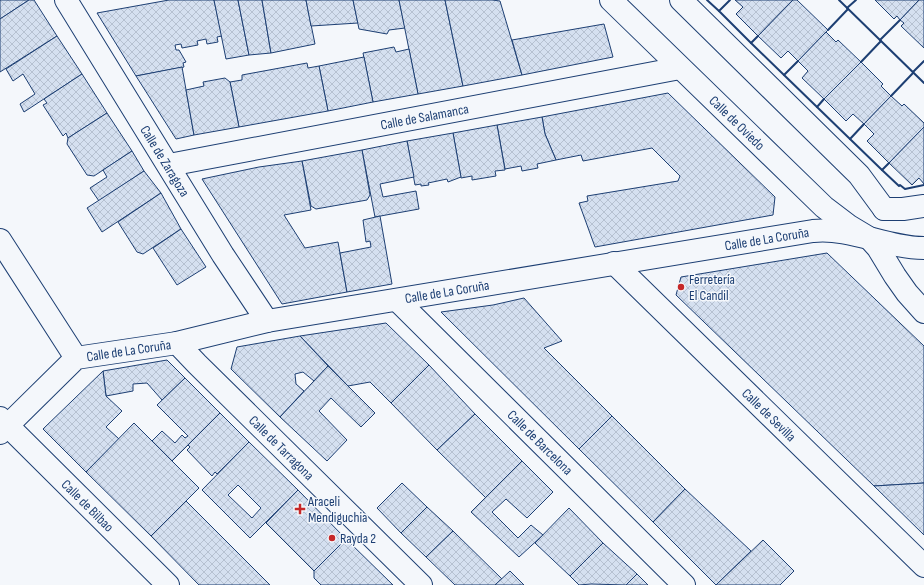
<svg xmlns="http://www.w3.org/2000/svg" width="924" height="585" viewBox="0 0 924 585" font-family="'Sofia Sans Condensed',sans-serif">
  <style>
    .building { fill: url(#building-cross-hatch); stroke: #1d3f73; fill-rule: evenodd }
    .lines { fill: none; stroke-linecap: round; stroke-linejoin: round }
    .minor-casing { stroke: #1d3f73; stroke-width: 24 }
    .minor { stroke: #f4f7fb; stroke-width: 22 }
    .wall { stroke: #1d3f73; stroke-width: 2 }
    .poi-dot { fill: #c62828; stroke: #f4f7fb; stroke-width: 1.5 }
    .labels { text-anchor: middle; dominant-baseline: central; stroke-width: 3; stroke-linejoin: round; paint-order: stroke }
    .street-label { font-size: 14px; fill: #1d3f73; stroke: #f4f7fb }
    .poi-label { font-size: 14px; fill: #1d3f73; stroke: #f4f7fb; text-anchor: start }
  </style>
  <defs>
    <pattern id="building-cross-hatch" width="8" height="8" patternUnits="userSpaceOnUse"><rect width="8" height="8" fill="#d5e0f0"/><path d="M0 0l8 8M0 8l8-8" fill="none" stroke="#b6c1d1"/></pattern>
  </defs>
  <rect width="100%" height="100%" fill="#f4f7fb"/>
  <g class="building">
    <path d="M0,0H29L0,19Z"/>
    <path d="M29,0H34L57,36L0,72V19Z"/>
    <path d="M169,0H214L222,36L217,37L218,42L207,44L206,39L197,41L198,45L182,48L181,44L175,45L176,50H179L186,62L183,63L184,67L136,76L97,13Z"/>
    <path d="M214,0H238L249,55L226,59Z"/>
    <path d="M238,0H262L271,53L249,55Z"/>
    <path d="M262,0H306L315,44L271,53Z"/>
    <path d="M306,0H353L358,23L311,26Z"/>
    <path d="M353,0H399L405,28L389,30L387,34L359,29Z"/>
    <path d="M399,0H445L463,86L418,94Z"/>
    <path d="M445,0H492L500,1L522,75L463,86Z"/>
    <path d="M735,0H793L758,36L736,14L743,7Z"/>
    <path d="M793,0H797L828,30L798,61L788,51L781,58L758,36Z"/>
    <path d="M875,0H919L900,20L897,16L894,19Z"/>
    <path d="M919,0H924V48L901,26L904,23L900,20Z"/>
    <path d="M604,24L613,57L522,75L512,40Z"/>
    <path d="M826,32L836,42L838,40L861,62L824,99L802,78L808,71L798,61Z"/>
    <path d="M57,36L82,74L24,112L20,104L35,94L23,74L13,81L6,69Z"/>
    <path d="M394,47L396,52L409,49L418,94L373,102L363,53Z"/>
    <path d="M364,57L373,102L328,111L319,66Z"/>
    <path d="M861,62L883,84L881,86L891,96L864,124L853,114L846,121L824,99Z"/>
    <path d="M307,63L308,68L319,66L328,111L239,127L230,82L242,80V75Z"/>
    <path d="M182,67L194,135L176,139L136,76Z"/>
    <path d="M82,74L107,113L68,138L66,133L63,136L43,105L47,103L44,99Z"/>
    <path d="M225,78L230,82L239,127L194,135L186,90L204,86L203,82Z"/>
    <path d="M668,93L775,197L773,215L595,247L579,203L588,201L587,196L678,181L680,176L652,148L583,161L581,155L556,160L545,134L542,117Z"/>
    <path d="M891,96L902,106L904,104L924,123V127L889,163L867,141L874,134L864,124Z"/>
    <path d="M107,113L132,151L94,176L87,175L67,144L68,138Z"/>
    <path d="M542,117L545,134L556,160L537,164L538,168L522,171L521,166L505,169L497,125Z"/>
    <path d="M497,125L505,170L495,171L496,176L472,180V176L461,178L453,133Z"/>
    <path d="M924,127V184L919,178L912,185L889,163Z"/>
    <path d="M453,133L461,177L448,182L447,179L428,183L429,185L421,186V184L415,185L407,141Z"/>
    <path d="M407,141L414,177L380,184L383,197L416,191L419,209L375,217L362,150Z"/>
    <path d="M362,150L370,195L367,200L316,209L311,206L302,161Z"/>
    <path d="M132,151L144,171L99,201L90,188L107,177L103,170Z"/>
    <path d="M302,161L311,210L284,215L305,248L338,242L347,292L282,304L202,179L259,167Z"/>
    <path d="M144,171L161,193L102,232L87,208Z"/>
    <path d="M161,193L181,229L143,254L137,252L118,222Z"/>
    <path d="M380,216L392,284L347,292L340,253L371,247L370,241L366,242L363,220Z"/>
    <path d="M181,229L206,267L177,285L153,248Z"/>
    <path d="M827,253L924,346V483L874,486L676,295L681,277Z"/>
    <path d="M524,298L562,341L544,348L612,416L579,449L441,312L493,305Z"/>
    <path d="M386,323L429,365L391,403L370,382L348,386L300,336Z"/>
    <path d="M300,336L328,366L314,381L303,372L295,374L296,384L304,391L280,417L231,369L237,347Z"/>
    <path d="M167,360L185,378L162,400L147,383L133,384V391L106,396L103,371Z"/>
    <path d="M429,365L475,414L437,450L391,403Z"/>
    <path d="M328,366L375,413L361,427L331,398L319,411L347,440L327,461L280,417Z"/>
    <path d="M103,371L106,396L122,411L106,427L119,439L86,472L43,429Z"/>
    <path d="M185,378L220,413L172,461L152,441L162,431L175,443L182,435L185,438L188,436L157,405Z"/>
    <path d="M220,413L249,442L217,474L215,472L212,476L187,450L190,447L188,445Z"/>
    <path d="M475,414L522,461L486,498L437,450Z"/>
    <path d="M612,416L685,489L653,522L579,449Z"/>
    <path d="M134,423L199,488L151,536L86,472Z"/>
    <path d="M249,442L298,490L250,538L202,490ZM238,485L261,508L252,518L228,495Z"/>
    <path d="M522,461L553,492L527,518L506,499L492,512L518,538L531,525L543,535L519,557L471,512Z"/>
    <path d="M402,483L427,507L401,533L377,508Z"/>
    <path d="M924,483V535L874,486Z"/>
    <path d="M685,489L751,551L716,585L653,522Z"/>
    <path d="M298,490L346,539L314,571L266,523Z"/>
    <path d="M186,501L270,585H199L151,536Z"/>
    <path d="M427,507L453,531L426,557L401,533Z"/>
    <path d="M569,508L603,543L570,576L535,543Z"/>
    <path d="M453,531L502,579L495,585H455L426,557Z"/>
    <path d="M346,539L393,585H321L314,578V571Z"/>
    <path d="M763,540L794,571L780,585H716Z"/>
    <path d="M603,543L637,574L626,585L591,584L579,585L570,576Z"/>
    <path d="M510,571L524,585H495Z"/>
    <path d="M637,574L648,585H626Z"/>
  </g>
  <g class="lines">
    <defs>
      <g id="minor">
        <path id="s1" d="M66,0L223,255L267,321"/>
        <path id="s2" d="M611,0L824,207L849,226L869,238L878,248L895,276L907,293L924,312"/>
        <path d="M681,0L859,175L884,209"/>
        <path id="s3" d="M169,165L680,68"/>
        <path d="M884,209H903L924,206"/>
        <path d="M0,240L76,358"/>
        <path id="s4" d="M614,263L924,566"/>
        <path id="s5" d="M397,300L684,585"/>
        <path id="s6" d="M177,343L197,364L421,585"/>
        <path id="s7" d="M0,418L168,585"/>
        <path id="s8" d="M0,433L76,358L177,343L267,321L813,231C851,227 886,248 924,248"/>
      </g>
    </defs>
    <use href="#minor" class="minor-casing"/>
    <use href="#minor" class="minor"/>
    <g class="wall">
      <path d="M707,0L719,11"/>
      <path d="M730,0L719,11L751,43"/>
      <path d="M839,0L924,83"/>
      <path d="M847,8L856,0"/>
      <path d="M828,30L848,9"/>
      <path d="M758,36L751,43L784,75"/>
      <path d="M880,40L900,20"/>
      <path d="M798,61L784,75L817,107"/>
      <path d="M861,62L881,41"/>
      <path d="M913,72L924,61"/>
      <path d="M891,96L913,73"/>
      <path d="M824,99L817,107L850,139"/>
      <path d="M864,124L850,139L882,170"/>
      <path d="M889,163L882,170L899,186L900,185L905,189L924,185"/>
    </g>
  </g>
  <g class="poi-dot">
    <circle cx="681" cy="287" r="4"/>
    <path d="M298 503h4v4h4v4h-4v4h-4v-4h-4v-4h4z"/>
    <circle cx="332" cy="538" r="4"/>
  </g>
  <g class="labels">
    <g class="street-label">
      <text stroke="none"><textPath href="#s3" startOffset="260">Calle de Salamanca</textPath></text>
      <text stroke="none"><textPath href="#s2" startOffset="176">Calle de Oviedo</textPath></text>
      <text stroke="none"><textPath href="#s1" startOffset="189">Calle de Zaragoza</textPath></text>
      <text stroke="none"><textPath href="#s8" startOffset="808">Calle de La Coruña</textPath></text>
      <text stroke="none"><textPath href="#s8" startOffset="484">Calle de La Coruña</textPath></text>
      <text stroke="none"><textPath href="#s8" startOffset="160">Calle de La Coruña</textPath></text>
      <text stroke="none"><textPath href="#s4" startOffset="217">Calle de Sevilla</textPath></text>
      <text stroke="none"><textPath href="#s5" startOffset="202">Calle de Barcelona</textPath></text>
      <text stroke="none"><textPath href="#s6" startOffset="148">Calle de Tarragona</textPath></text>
      <text stroke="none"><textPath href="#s7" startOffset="124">Calle de Bilbao</textPath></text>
    </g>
    <g class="poi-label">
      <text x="689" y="279">Ferretería<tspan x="689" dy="16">El Candil</tspan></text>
      <text x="308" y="501">Araceli<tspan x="308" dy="16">Mendiguchia</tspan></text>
      <text x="340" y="538">Rayda 2</text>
    </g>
  </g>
</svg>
